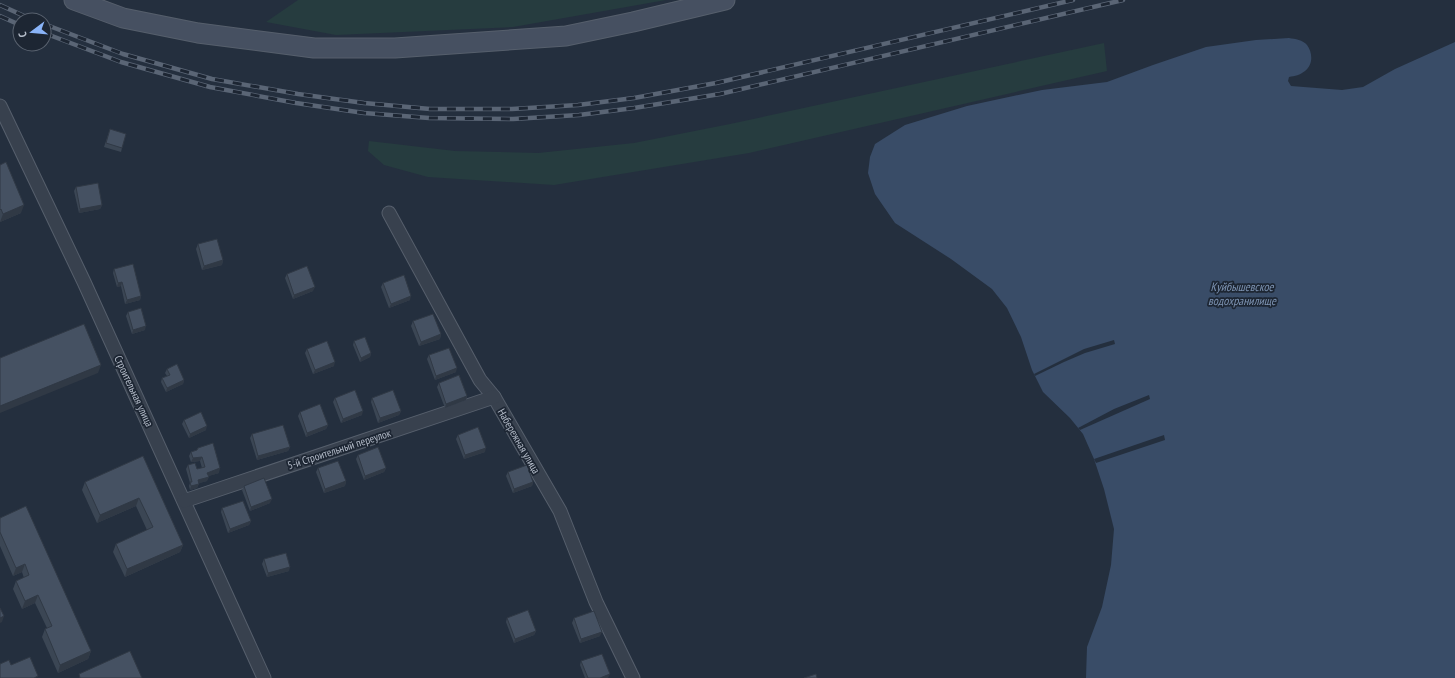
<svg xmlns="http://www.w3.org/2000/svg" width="1455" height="678" viewBox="0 0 1455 678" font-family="'PT Sans Narrow',sans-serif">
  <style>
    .green { fill: #263c3f }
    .water { fill: #394c67 }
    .pier { fill: #242f3e }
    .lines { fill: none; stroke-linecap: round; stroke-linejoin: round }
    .street-casing { stroke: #565f6c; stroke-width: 15 }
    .secondary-casing { stroke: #565f6c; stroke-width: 21 }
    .street { stroke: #38414e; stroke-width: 13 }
    .secondary { stroke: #465061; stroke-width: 19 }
    .rail-casing { stroke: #5a6575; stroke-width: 4.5 }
    .rail { stroke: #1d2633; stroke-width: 3; stroke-dasharray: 9; stroke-linecap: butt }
    .wall { fill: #3b4654 }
    .shaded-wall { fill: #303945 }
    .building { fill: #455162; stroke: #303945 }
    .labels { text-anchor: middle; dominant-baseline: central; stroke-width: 3.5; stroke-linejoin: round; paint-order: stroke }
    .street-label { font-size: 11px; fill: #b4bcc9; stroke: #1d2633 }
    .water-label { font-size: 12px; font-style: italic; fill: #7c92b1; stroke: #1d2633 }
  </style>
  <rect width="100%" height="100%" fill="#242f3e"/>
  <g class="green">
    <path d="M298,0H666L513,27L336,35L266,22Z"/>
    <path d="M1104,43L1107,71L749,153L554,185L428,177L384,165L368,151L369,141L455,151L538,153L634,143L730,124Z"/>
  </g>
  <path class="water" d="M1289,38C1295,39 1303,40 1307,45C1313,53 1313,65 1305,71C1300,75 1295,76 1289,77L1288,81L1291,86L1342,90L1363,87L1395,69L1455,42V678H1086L1087,647L1102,607L1111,565L1114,529L1104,489L1094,459L1083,434L1070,418L1043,392L1032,370L1021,337L1007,308L992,289L951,259L895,223L875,194L868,173L870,157L875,144L905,125L967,106L1042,90L1107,82L1153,65L1206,47L1256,40Z"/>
  <g class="pier">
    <path d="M1114,340L1115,344L1085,353L1064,362L1035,376L1034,374L1084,349Z"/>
    <path d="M1149,395L1150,399L1080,430L1078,428L1114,409Z"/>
    <path d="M1164,435L1165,440L1096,463L1094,459Z"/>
  </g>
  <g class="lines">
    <defs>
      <g id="street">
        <path d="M0,106L84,282L264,678"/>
        <path d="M389,213L480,380L494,397L560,511L596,602L633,678"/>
        <path d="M184,501L494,397"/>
      </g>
      <path id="secondary" d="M74,0L123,18L198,33L314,48H395L566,36L633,22L725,0"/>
    </defs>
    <use href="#street" class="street-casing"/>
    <use href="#secondary" class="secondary-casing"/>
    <use href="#street" class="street"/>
    <use href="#secondary" class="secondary"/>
    <defs>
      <g id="rail">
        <path d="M0,5L33,20"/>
        <path d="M0,16L20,25"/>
        <path d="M44,24L123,54L212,79L298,94L364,103L430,109H512L578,105L634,98L716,83L1073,0"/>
        <path d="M44,33L121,62L210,87L296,103L364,113L429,118L513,119L579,115L634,108L720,94L1123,0"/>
      </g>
    </defs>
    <use href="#rail" class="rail-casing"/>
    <use href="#rail" class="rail"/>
  </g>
  <g class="wall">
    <path d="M110,129L122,148L121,152L104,147Z"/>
    <path d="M0,165L21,213L0,222Z"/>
    <path d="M76,187L102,205L100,209L79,213L74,191Z"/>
    <path d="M198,244L223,260L222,265L202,270L196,249Z"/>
    <path d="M114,269L141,296L140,300L125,304L121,286L117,287L113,273Z"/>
    <path d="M287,274L313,291L293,299L285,278Z"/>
    <path d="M383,283L410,300L389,308L381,287Z"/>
    <path d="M128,312L145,330L132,334L126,316Z"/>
    <path d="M413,321L441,334L440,339L419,346L411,326Z"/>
    <path d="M354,341L371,353L370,357L360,362L353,345Z"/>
    <path d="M307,349L334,366L313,374L305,353Z"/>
    <path d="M429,355L456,372L435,380L427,359Z"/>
    <path d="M167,369L184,380L183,384L166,392L161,382L162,378L167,376L165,373Z"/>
    <path d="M439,383L467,396L466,400L445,408L437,387Z"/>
    <path d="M335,398L362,415L341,423L333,402Z"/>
    <path d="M372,398L401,411L399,415L378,423L371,402Z"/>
    <path d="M300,412L328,425L326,429L306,437L298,416Z"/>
    <path d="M184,420L206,430L189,438L182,424Z"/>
    <path d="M252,434L290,447L288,451L257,460L250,438Z"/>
    <path d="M458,435L485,452L464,459L456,439Z"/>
    <path d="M198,448L219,473L208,476L207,481L199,483L197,488L190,490L189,486L190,483L186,469L188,465L197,469L202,468L200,461L191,462L189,456L191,452L197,450Z"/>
    <path d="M358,455L386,468L384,472L364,480L356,459Z"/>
    <path d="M143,456L183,545L180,552L125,577L113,552L116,544L147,530L136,506L97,523L82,490L85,482Z"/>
    <path d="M318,468L346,481L345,486L324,493L316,472Z"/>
    <path d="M508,472L533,482L532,486L513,493L506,476Z"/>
    <path d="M244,486L270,503L250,511L242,490Z"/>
    <path d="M222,508L251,521L249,525L228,533L221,512Z"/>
    <path d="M0,518L91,651L88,659L58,673L42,637L45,629L47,628L35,603L22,609L13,589L16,581L24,578L22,572L13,576L0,546Z"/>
    <path d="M264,559L289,571L267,577L262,564Z"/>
    <path d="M507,618L536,631L534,635L514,643L506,622Z"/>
    <path d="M574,618L600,636L580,643L572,623Z"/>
    <path d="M581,661L608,678H585L580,665Z"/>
  </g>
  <g class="shaded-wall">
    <path d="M24,205L21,213L0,222L3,214Z"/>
    <path d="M102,205L100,209L79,213L80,209Z"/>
    <path d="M223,260L222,265L202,270L204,266Z"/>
    <path d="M122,282L121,286L117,287L118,283Z"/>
    <path d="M315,287L313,291L293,299L294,295Z"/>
    <path d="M141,296L140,300L125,304L127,300Z"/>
    <path d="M411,296L410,300L389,308L391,304Z"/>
    <path d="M146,326L145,330L132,334L133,330Z"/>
    <path d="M441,334L440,339L419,346L421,342Z"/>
    <path d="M371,353L370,357L360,362L361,358Z"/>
    <path d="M335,362L334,366L313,374L315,370Z"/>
    <path d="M101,365L98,373L0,413V406Z"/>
    <path d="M457,368L456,372L435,380L436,376Z"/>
    <path d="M184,380L183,384L166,392L167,388Z"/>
    <path d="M467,396L466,400L445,408L446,404Z"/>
    <path d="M363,411L362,415L341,423L343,419Z"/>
    <path d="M401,411L399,415L378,423L380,418Z"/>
    <path d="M328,425L326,429L306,437L307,433Z"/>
    <path d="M207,426L206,430L189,438L190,434Z"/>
    <path d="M290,447L288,451L257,460L258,456Z"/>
    <path d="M486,448L485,452L464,459L465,455Z"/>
    <path d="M202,457L200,461L191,462L193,458Z"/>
    <path d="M220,468L219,473L206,477L207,473Z"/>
    <path d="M386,468L384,472L364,480L365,476Z"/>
    <path d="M209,477L207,481L196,484L198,480Z"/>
    <path d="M346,481L345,486L324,493L325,489Z"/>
    <path d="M533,482L532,486L513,493L514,489Z"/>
    <path d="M199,484L197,488L190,490L191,486Z"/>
    <path d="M139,498L136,506L97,523L100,515Z"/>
    <path d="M272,499L270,503L250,511L251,507Z"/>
    <path d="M251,521L249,525L228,533L230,529Z"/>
    <path d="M183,545L180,552L125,577L127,569Z"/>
    <path d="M25,564L22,572L13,576L16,568Z"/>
    <path d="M290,567L289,571L267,577L268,573Z"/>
    <path d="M38,595L35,603L22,609L25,601Z"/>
    <path d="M4,616L2,622L0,623V618Z"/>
    <path d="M536,631L534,635L514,643L515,639Z"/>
    <path d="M602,632L600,636L580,643L581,639Z"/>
    <path d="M91,651L88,659L58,673L60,665Z"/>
    <path d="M610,674L608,678H600Z"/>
  </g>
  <g class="building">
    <path d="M110,129L126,134L122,148L106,143Z"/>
    <path d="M6,162L24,205L3,214L1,209L0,210V165Z"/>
    <path d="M98,183L102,205L80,209L76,187Z"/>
    <path d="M217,239L223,260L204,266L198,244Z"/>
    <path d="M133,264L141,296L127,300L122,282L118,283L114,269Z"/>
    <path d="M307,266L315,287L294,295L287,274Z"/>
    <path d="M404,275L411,296L391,304L383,283Z"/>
    <path d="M141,308L146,326L133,330L128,312Z"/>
    <path d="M433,314L441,334L421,342L413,321Z"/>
    <path d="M84,324L101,365L0,406V358Z"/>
    <path d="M365,337L371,353L361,358L354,341Z"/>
    <path d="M327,341L335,362L315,370L307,349Z"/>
    <path d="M449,348L457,368L436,376L429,355Z"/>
    <path d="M177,364L184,380L167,388L162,378L170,375L167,369Z"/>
    <path d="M459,375L467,396L446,404L439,383Z"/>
    <path d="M355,390L363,411L343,419L335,398Z"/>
    <path d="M393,390L401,411L380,418L372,398Z"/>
    <path d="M320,404L328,425L307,433L300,412Z"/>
    <path d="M201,412L207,426L190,434L184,420Z"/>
    <path d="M283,425L290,447L258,456L252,434Z"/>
    <path d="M478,427L486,448L465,455L458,435Z"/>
    <path d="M213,443L220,468L207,473L209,477L198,480L199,484L191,486L190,482H192L188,465L195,463L197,469L205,467L202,457L193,458L191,452L197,450L198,448Z"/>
    <path d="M378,447L386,468L365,476L358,455Z"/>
    <path d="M143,456L183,545L127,569L116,544L153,527L139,498L100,515L85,482Z"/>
    <path d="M338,461L346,481L325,489L318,468Z"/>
    <path d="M527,465L533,482L514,489L508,472Z"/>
    <path d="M264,478L272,499L251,507L244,486Z"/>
    <path d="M243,501L251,521L230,529L222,508Z"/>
    <path d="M26,506L91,651L60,665L45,629L52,626L38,595L25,601L16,581L29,575L25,564L16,568L0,532V518Z"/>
    <path d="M286,553L290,567L268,573L264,559Z"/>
    <path d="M0,608L4,616L0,618Z"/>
    <path d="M528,610L536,631L515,639L507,618Z"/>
    <path d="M594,611L602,632L581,639L574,618Z"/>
    <path d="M130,651L142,678H80L79,674Z"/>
    <path d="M602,654L610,674L600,678H588L581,661Z"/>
    <path d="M30,657L38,676L34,678H0V664L9,660L11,665Z"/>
    <path d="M816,674L817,678H804Z"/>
  </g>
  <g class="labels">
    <g class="street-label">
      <text transform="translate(134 391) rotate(65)">Строительная улица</text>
      <text transform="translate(519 441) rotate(60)">Набережная улица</text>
      <text transform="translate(339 449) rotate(-18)">5-й Строительный переулок</text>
    </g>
    <g class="water-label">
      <text x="1242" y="286">Куйбышевское<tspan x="1242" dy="14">водохранилище</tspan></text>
    </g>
  </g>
  <g transform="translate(32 32) rotate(254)"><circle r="19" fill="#1d2633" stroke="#59626f"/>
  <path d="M0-3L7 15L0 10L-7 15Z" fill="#8ab4f8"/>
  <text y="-6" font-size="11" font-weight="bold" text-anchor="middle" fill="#b4bcc9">С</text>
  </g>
</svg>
